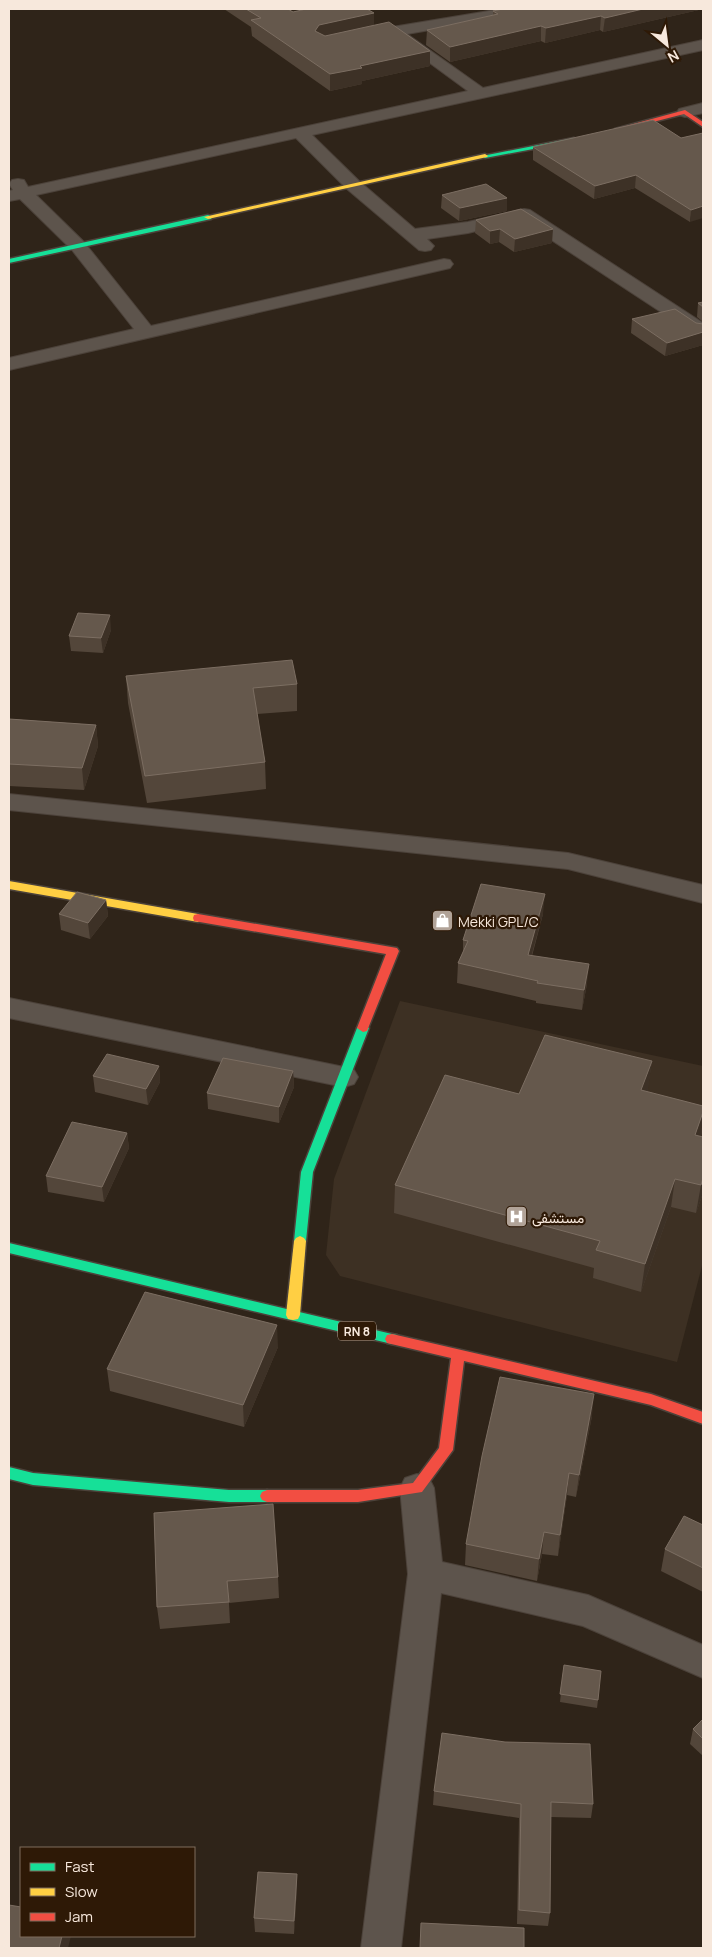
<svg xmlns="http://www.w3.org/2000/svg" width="712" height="1957" viewBox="0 0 712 1957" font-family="Manrope,Vazirmatn,sans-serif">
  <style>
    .medical { fill: #3d3023 }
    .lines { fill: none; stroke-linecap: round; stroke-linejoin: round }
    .street-casing { stroke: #4c423a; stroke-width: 2 }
    .fast-casing { stroke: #4c423a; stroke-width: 3 }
    .slow-casing { stroke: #4c423a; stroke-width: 3 }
    .jam-casing { stroke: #4c423a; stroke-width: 3 }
    .street { fill: #5d544c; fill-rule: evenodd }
    .fast { fill: #16e098; fill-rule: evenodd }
    .slow { fill: #ffcf43; fill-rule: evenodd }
    .jam { fill: #f24e42; fill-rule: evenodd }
    .wall { fill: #53463a }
    .shaded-wall { fill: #3d3126 }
    .building { fill: #65584c; stroke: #7c6e62 }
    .labels { text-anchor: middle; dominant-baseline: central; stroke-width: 4.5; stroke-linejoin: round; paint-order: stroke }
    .shield { fill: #2e1906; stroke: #bbaa9c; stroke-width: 1 }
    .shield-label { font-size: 12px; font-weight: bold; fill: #f7e8dc }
    .poi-label { font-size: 14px; fill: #f7e8dc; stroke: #2e1906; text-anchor: start }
  </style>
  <rect width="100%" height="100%" fill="#2f2419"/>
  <path class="medical" d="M400,1001L703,1066V1262L677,1362L340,1276L326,1255L334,1179Z"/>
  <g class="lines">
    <defs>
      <g id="street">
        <path d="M501,9H533L531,12L526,13L407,34L483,88L703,40V50L312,135L359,181L415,229L468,222L524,209L530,210L703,323V337L696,335L521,220L468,233L427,239L434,246L431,250L425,251L419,250L347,189L296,138L36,195L84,242L151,326L444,259L450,260L453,264L450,268L9,370V358L134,329L72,250L20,199L9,201V191L13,190L9,184L12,180L18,179L24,180L28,187L468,91L393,36L362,42L357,40L354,37L357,34L362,32Z"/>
        <path d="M703,103V113L685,117L679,115L677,112L679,109Z"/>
        <path d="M9,794L568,853L703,885V903L568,869L9,810Z"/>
        <path d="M9,998L344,1067L354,1070L358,1077L354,1084L344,1087L9,1018Z"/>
        <path d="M417,1474L429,1478L434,1488L442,1562L588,1595L703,1645V1678L583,1626L441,1593L401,1948H361L408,1574L400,1488L405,1478Z"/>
      </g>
      <g id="fast">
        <path d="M574,138L577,140L576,141L485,158L482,156Z"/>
        <path d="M208,215L212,217L211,219L9,263V259Z"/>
        <path d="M363,1024L369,1028L313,1172L306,1241L304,1244L300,1246L296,1244L294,1241L301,1172L357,1028Z"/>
        <path d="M9,1243L392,1334L397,1335L399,1339L397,1343L392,1344L9,1253Z"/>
        <path d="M9,1467L33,1473L229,1490H267L272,1492L274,1496L272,1500L267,1502H229L33,1485L9,1479Z"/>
      </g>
      <g id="slow">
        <path d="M485,154L488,156L487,157L208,219L204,217Z"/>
        <path d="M9,881L198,914L203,918L198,922L9,889Z"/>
        <path d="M300,1236L304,1238L306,1241L300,1315L298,1319L293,1320L288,1319L286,1315L294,1241L296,1238Z"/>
      </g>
      <g id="jam">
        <path d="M685,110L703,122V127L684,114L618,131L615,129Z"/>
        <path d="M198,914L397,948L399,951L367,1031L363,1032L357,1028L386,954L194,921L193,918L194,915Z"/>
        <path d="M392,1334L651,1394L703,1412V1424L651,1405L464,1361L453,1450L422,1492L358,1502H267L262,1500L260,1496L262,1492L267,1490H358L413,1483L439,1448L451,1358L387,1343L385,1339L387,1335Z"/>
      </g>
    </defs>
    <use href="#street" class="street-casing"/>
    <use href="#fast" class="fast-casing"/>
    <use href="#slow" class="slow-casing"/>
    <use href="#jam" class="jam-casing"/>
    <use href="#street" class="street"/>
    <use href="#fast" class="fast"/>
    <use href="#slow" class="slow"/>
    <use href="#jam" class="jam"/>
  </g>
  <g class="wall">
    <path d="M224,9H288L293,12L374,26L430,66L362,81V84L330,91L252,36L251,27Z"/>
    <path d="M703,9L603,32L600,30L545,43L541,41L450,62L426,45L427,30L493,15V11Z"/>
    <path d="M703,133L690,222L635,188L594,199L533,160V147L681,138Z"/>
    <path d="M442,195L507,211L459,221L441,208Z"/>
    <path d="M476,220L552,243L514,252L499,242L490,244L475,233Z"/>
    <path d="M703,302V322L697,317L698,303Z"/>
    <path d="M632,319L696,323L703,324V345L665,356L631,333Z"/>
    <path d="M111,630L103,653L71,651L69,636Z"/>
    <path d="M126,676L297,684V711L257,714L265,762L266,789L147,803L128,703Z"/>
    <path d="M9,719L96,725L98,746L84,790L9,786Z"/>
    <path d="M106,900L108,916L90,939L61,930L59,914Z"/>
    <path d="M543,914L532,956L587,984L582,1010L536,1003V1001L457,983L458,963L463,952V940Z"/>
    <path d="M652,1061L647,1092L703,1106V1120L701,1136L703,1193L696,1213L671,1207L641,1292L593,1278L594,1268L394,1213L395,1185L519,1094Z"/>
    <path d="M159,1066L160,1082L148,1105L95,1092L93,1076Z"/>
    <path d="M293,1071L294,1087L279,1123L208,1109L207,1093Z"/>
    <path d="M127,1133L129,1148L104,1202L48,1192L46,1176Z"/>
    <path d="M278,1347L244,1427L110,1391L107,1369Z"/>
    <path d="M592,1416L576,1497L567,1495L558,1556L542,1554L537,1581L465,1565L466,1544Z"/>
    <path d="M154,1513L278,1577L279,1598L229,1603L230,1623L160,1629L157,1607Z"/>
    <path d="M703,1525V1592L661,1571L665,1549Z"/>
    <path d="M564,1665L598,1700L597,1708L560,1702Z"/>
    <path d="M703,1719V1756L690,1744L693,1729Z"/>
    <path d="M434,1791L593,1804L591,1818L551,1817L550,1913L548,1926L517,1924L519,1818L433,1805Z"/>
    <path d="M297,1874V1888L294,1934L255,1932L254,1918Z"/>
  </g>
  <g class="shaded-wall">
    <path d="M643,9H703L603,32L605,18Z"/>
    <path d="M374,13V29L316,46L315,31L319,25Z"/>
    <path d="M601,16L600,30L545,43L546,28Z"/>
    <path d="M541,26V41L450,62V47Z"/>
    <path d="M430,51V66L362,81V84L330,91V74L360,66Z"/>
    <path d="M636,175L635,188L594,199L595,186Z"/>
    <path d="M507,198V211L459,221L460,208Z"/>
    <path d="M703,206V218L690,222L691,210Z"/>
    <path d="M500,229L499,242L490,244V231Z"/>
    <path d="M553,229L552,243L514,252L515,239Z"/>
    <path d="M703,332V345L665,356L667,343Z"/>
    <path d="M110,615L111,630L103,653L101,638Z"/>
    <path d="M96,725L98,746L84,790L82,768Z"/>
    <path d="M545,894L543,914L526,975L528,955Z"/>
    <path d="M106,900L108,916L90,939L88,923Z"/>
    <path d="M589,964L587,984L582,1010L584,990Z"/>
    <path d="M652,1061L648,1089L637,1118L641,1090Z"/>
    <path d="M159,1066L160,1082L148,1105L146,1089Z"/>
    <path d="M293,1071L294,1087L279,1123V1107Z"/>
    <path d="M703,1112V1120L701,1135L691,1163L695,1135Z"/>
    <path d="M127,1133L129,1148L104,1202L102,1187Z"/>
    <path d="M703,1178V1193L696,1213L701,1185Z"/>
    <path d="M675,1179L671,1207L641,1292L645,1264Z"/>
    <path d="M277,1325L278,1347L244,1427L243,1405Z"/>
    <path d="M594,1394L592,1416L576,1497L579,1475Z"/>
    <path d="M569,1473L567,1495L558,1556L560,1535Z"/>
    <path d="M544,1532L542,1554L537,1581L539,1559Z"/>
    <path d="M297,1874V1888L294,1934V1921Z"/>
    <path d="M62,1936H71L68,1948H59Z"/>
  </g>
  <g class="building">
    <path d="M246,9H288L293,12L306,9H367L374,13L319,25L315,31L325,36L389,22L430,51L360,66L362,68L330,74L251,20L261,18Z"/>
    <path d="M503,9H643L605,18L601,16L546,28L541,26L450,47L427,30L498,14L493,11Z"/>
    <path d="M653,120L681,138L703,133V206L691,210L636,175L595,186L533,147Z"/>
    <path d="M486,184L507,198L460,208L442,195Z"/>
    <path d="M521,209L553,229L515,239L500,229L490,231L476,220Z"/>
    <path d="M703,302V307L698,303Z"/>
    <path d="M675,309L696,323L703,324V332L667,343L632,319Z"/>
    <path d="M78,613L110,615L101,638L69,636Z"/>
    <path d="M292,660L297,684L253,688L265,762L145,776L126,676Z"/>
    <path d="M9,719L96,725L82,768L9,764Z"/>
    <path d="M481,884L545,894L528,955L589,964L584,990L537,983L538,981L458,963L468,941L463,940Z"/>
    <path d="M77,892L106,900L88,923L59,914Z"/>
    <path d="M545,1035L652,1061L641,1090L703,1106V1112L695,1135L703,1137V1178L701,1185L675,1179L645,1264L596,1250L600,1241L395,1185L445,1075L519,1094Z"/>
    <path d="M107,1054L159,1066L146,1089L93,1076Z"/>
    <path d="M223,1058L293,1071L279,1107L207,1093Z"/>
    <path d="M72,1122L127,1133L102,1187L46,1176Z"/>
    <path d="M145,1292L277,1325L243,1405L107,1369Z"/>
    <path d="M500,1377L594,1394L579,1475L569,1473L560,1535L544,1532L539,1559L466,1544L482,1456Z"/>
    <path d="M273,1504L278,1577L227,1581L229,1602L157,1607L154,1513Z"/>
    <path d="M684,1516L703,1525V1568L665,1549Z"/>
    <path d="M564,1665L601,1671L598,1700L560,1694Z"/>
    <path d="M703,1719V1739L693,1729Z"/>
    <path d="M442,1733L505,1742L590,1744L593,1804L551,1802L550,1913L519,1910L521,1804L434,1791Z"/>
    <path d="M258,1872L297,1874L294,1921L254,1918Z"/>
    <path d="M9,1905L21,1907V1936H62L59,1948H9Z"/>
    <path d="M421,1923L524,1928V1948H420Z"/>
  </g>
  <defs>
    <symbol id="shop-square" viewBox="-11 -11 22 22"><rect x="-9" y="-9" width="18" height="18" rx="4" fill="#b1a398" stroke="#2e1906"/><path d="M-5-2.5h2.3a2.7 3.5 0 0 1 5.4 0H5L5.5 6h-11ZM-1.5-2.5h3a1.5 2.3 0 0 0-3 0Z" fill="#fff"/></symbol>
    <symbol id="hospital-square" viewBox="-11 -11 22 22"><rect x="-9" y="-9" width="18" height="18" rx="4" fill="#b1a398" stroke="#2e1906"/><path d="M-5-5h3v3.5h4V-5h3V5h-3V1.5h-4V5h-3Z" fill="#fff"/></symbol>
  </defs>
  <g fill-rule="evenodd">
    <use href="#shop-square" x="430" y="908" width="25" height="25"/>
    <use href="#hospital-square" x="504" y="1204" width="25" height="25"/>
  </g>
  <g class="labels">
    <rect class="shield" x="338" y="1321.5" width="38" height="19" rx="4"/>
    <g class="shield-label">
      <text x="357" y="1331">RN 8</text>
    </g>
    <g class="poi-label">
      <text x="458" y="921">Mekki GPL/C</text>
      <text x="532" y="1217">مستشفى</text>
    </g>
  </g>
  <rect width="712" height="1957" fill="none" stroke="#f7e8dc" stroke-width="20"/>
  <rect x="20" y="1847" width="175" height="90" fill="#2e1906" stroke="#7e6c5c"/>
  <rect x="30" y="1863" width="25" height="8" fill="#16e098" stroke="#7e6c5c"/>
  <text x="65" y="1872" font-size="15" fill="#f7e8dc">Fast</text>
  <rect x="30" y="1888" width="25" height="8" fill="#ffcf43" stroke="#7e6c5c"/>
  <text x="65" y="1897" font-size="15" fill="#f7e8dc">Slow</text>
  <rect x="30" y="1913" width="25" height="8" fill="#f24e42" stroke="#7e6c5c"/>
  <text x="65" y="1922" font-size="15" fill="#f7e8dc">Jam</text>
  <g transform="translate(667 45) rotate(151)" stroke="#2e1906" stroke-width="4" paint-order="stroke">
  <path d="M0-4L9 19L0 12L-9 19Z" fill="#f7e8dc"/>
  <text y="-8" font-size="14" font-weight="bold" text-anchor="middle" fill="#f7e8dc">N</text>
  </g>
</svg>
